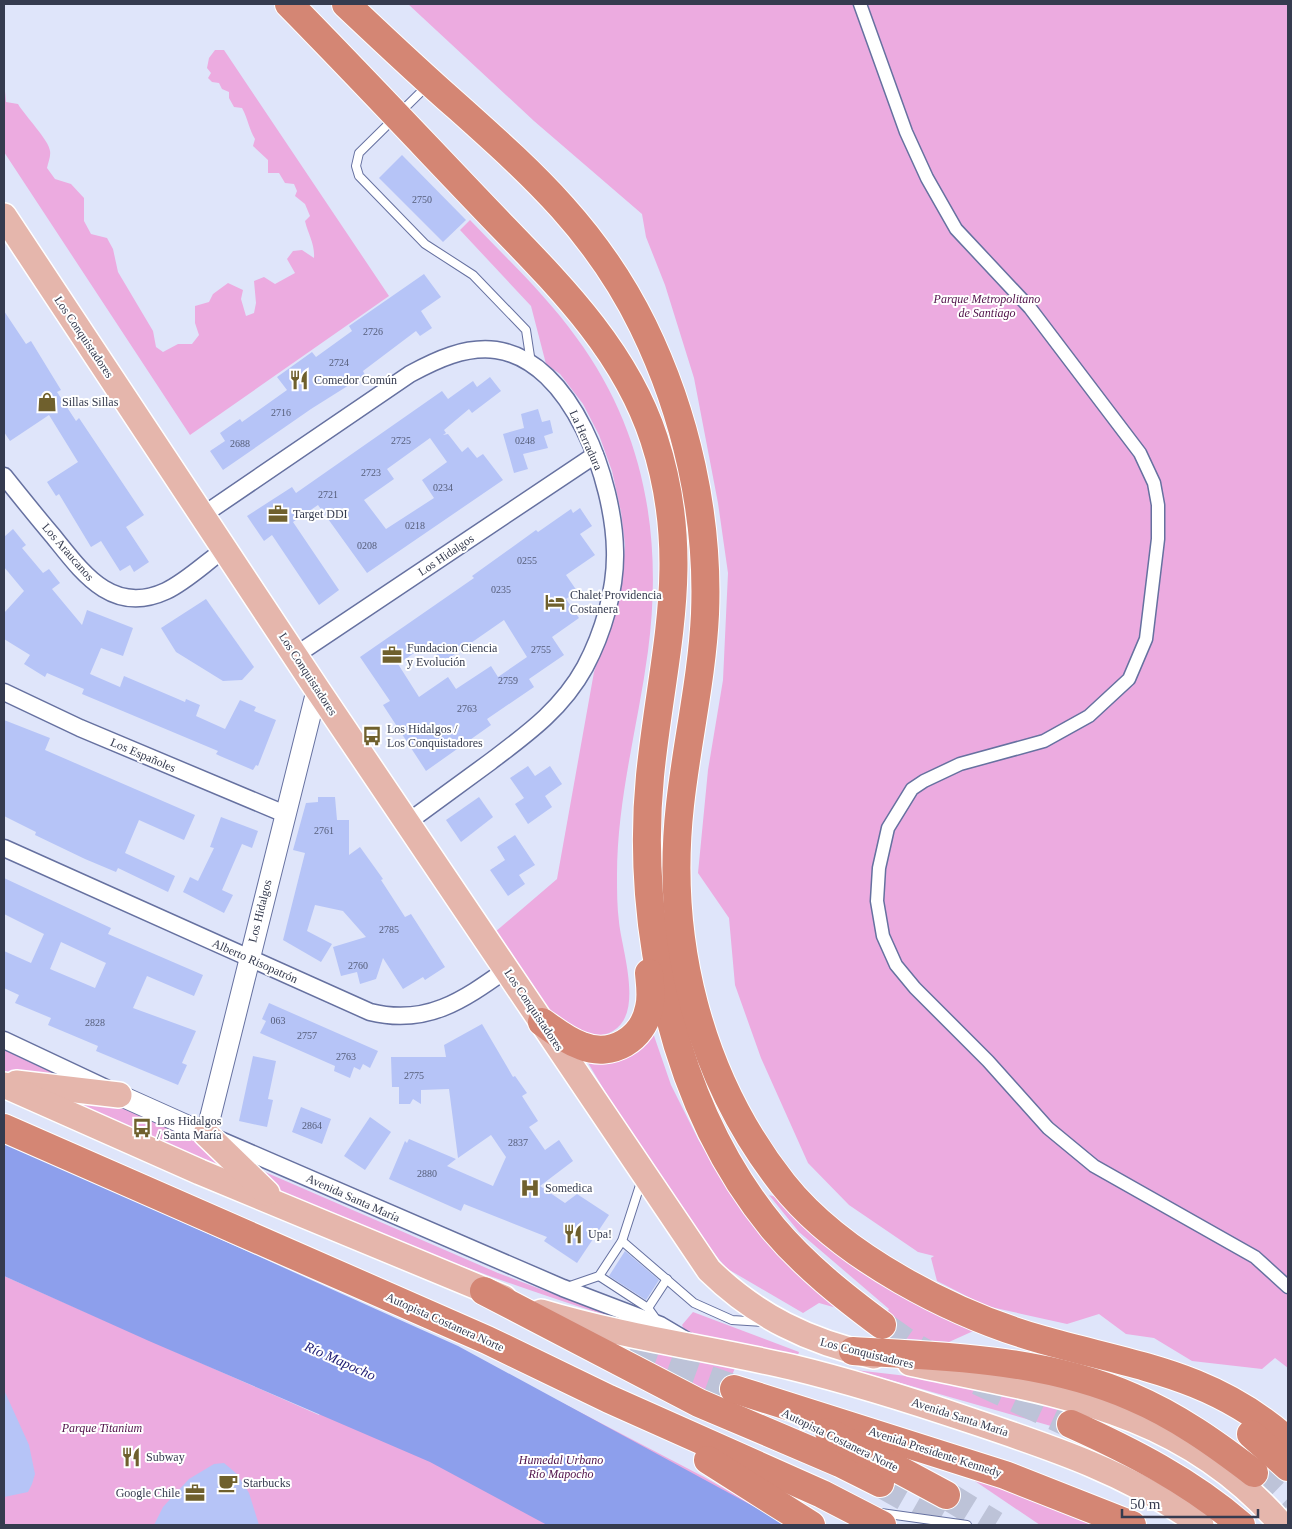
<svg xmlns="http://www.w3.org/2000/svg" width="1292" height="1529" viewBox="0 0 1292 1529" font-family="'Times New Roman',serif">
  <style>
    .green { fill: #ecabe0 }
    .water { fill: #8d9fec }
    .building { fill: #b6c4f7; fill-rule: evenodd }
    .lines { fill: none; stroke-linecap: round; stroke-linejoin: round }
    .motorway-tunnel { stroke: #bdc3d8; stroke-width: 28; stroke-dasharray: 28 14; stroke-linecap: butt }
    .service-casing { stroke: #6671a0; stroke-width: 10 }
    .pedestrian-casing { stroke: #6671a0; stroke-width: 15 }
    .minor-casing { stroke: #6671a0; stroke-width: 19 }
    .tertiary-casing { stroke: #6671a0; stroke-width: 22 }
    .primary-casing { stroke: #fff; stroke-width: 28 }
    .motorway-casing { stroke: #fff; stroke-width: 30 }
    .service { stroke: #fff; stroke-width: 8 }
    .pedestrian { stroke: #fff; stroke-width: 12 }
    .minor { stroke: #fff; stroke-width: 16 }
    .tertiary { stroke: #fff; stroke-width: 20 }
    .primary { stroke: #e5b6ac; stroke-width: 25 }
    .motorway { stroke: #d48674; stroke-width: 28 }
    .labels { text-anchor: middle; dominant-baseline: central; stroke-width: 4; stroke-linejoin: round; paint-order: stroke }
    .number-label { font-size: 10px; fill: #555d79 }
    .park-label { font-size: 12px; font-style: italic; fill: #501149; stroke: #fff }
    .street-label { font-size: 12px; fill: #353b4f; stroke: #fff }
    .poi-label { font-size: 12px; fill: #353b4f; stroke: #fff; text-anchor: start }
    .water-label { font-size: 14px; font-style: italic; fill: #18166f; stroke: #fff }
  </style>
  <rect width="100%" height="100%" fill="#dfe5fa"/>
  <g class="green">
    <path d="M408,4H1288V1368L1275,1358L1262,1369L1192,1361L1154,1338L1126,1334L1099,1314L1067,1324L986,1306L937,1281L931,1258L934,1256L918,1252L849,1205L808,1163L761,1058L735,985L729,918L698,873L708,770L723,680L728,573L718,503L694,378L665,285L646,237L642,214L534,121Z"/>
    <path d="M215,50H224L389,296L190,435L4,152V80L6,102L18,104C25,116 49,140 50,151C51,156 48,163 47,168L55,179L71,184L84,198V221L91,234L107,238L113,249L118,272L153,331L156,347L163,352L178,344H192L199,335L195,323V306L209,302L213,294L228,283L243,290L241,299L246,316L254,313L256,303L254,281L264,277L275,284L295,273L287,259L293,251L302,250L314,258C315,244 308,234 305,221L310,216L305,204L295,196L297,191L294,184L285,183L279,173H268V160L253,146L255,139C249,129 248,119 242,108L234,107L229,98V92L222,89L219,83L212,82L208,78L211,73L207,68L209,58Z"/>
    <path d="M470,220C506,258 545,294 576,337C645,430 663,538 648,651C638,726 617,799 617,875C617,891 617,907 619,922C622,951 644,1013 613,1031C595,1042 570,1030 555,1018C548,1012 542,1000 537,992C523,972 509,952 495,932L557,879L594,672L622,586L625,545L621,512L612,471L599,435L583,404L560,374L546,364L531,306L460,230Z"/>
    <path d="M652,1030L671,1085L699,1141L761,1234L844,1310L819,1303L803,1313L726,1268L668,1196L582,1053Z"/>
    <path d="M4,1049L212,1149L498,1273L627,1322C413,1256 208,1164 4,1074Z"/>
    <path d="M769,1195L779,1198L980,1328L949,1342L873,1336L889,1309L799,1232Z"/>
    <path d="M4,1276L319,1415L383,1318L551,1397L704,1477L788,1525H4Z"/>
    <path d="M693,1312L799,1352L798,1355L747,1347L685,1332L682,1325Z"/>
    <path d="M633,1347L735,1368L721,1401L630,1353Z"/>
    <path d="M855,1370L959,1382L1074,1408L1065,1430Z"/>
    <path d="M966,1475L1096,1525H1040Z"/>
  </g>
  <path class="water" d="M4,1142L458,1346L788,1525H547L430,1462L149,1341L4,1276Z"/>
  <g class="building">
    <path d="M402,155L466,220L443,242L379,178Z"/>
    <path d="M424,274L441,297L421,311L432,328L420,336L416,331L363,371L365,375L311,409L223,470L210,451L225,441L220,433L240,419L242,422L287,390L277,377L312,352L316,357L352,331L349,326Z"/>
    <path d="M4,311L26,344L31,341L61,390L57,392L76,421L79,418L144,515L126,527L149,562L134,572L130,565L120,571L101,541L91,547L59,494L56,496L47,482L78,462L49,415L10,441L4,432Z"/>
    <path d="M490,377L501,391L472,413L469,409L444,430L446,433L443,435L448,434L462,452L468,447L477,458L483,454L503,480L367,573L318,505L293,522L339,590L319,605L272,535L264,541L247,516L292,487L296,493L442,391L448,399L473,381L477,387ZM430,438L447,462L422,480L434,498L386,529L364,500L394,479L387,469Z"/>
    <path d="M538,409L542,422L550,420L553,433L544,436L548,448L523,454L528,469L514,473L503,434L524,428L521,414Z"/>
    <path d="M580,508L592,526L580,534L595,555L566,575L577,591L566,599L579,618L552,637L564,655L529,679L534,687L487,719L491,725L426,771L383,705L390,701L360,657L474,578L472,576L536,530L538,532L571,509L573,513ZM504,620L527,657L498,677L491,666L456,689L448,677L419,697L398,664L429,643L442,663Z"/>
    <path d="M13,529L26,545L22,548L43,573L49,569L60,583L52,589L82,625L87,610L133,628L123,656L101,648L90,674L120,687L124,676L185,702L186,699L200,705L196,716L225,729L240,700L256,707L254,711L276,720L258,766L256,765L253,770L220,756L216,754L218,751L82,694L84,689L47,673L45,677L24,664L30,655L4,639V613L24,591L4,567V537Z"/>
    <path d="M206,599L254,667L242,680L223,681L176,652L161,628Z"/>
    <path d="M4,720L50,738L45,750L195,815L184,840L139,820L125,853L175,876L168,892L118,868L116,872L85,859L35,835L36,832L4,816Z"/>
    <path d="M528,766L535,776L550,766L562,784L545,796L552,807L528,824L515,804L524,798L510,778Z"/>
    <path d="M318,797H335L337,820H349V855L360,847L383,879L381,880L405,917L411,914L445,967L425,980L423,977L403,989L383,958L376,979L360,984L357,972L341,976L333,947L366,937L343,911L315,905L307,931L332,944L321,962L283,940L305,853L293,850L306,803L318,802Z"/>
    <path d="M479,797L493,817L461,842L446,820Z"/>
    <path d="M221,817L258,831L252,848L242,844L222,890L233,895L224,913L183,892L190,877L198,881L214,848L210,847Z"/>
    <path d="M515,835L535,865L519,875L525,884L508,896L490,870L505,860L497,847Z"/>
    <path d="M4,878L111,928L108,934L203,975L194,996L147,976L133,1008L196,1031L182,1063L187,1065L178,1085L96,1051L98,1046L48,1025L51,1018L15,1003L19,995L4,988V951L31,963L44,934L4,914ZM61,942L106,963L95,988L50,969Z"/>
    <path d="M269,1003L378,1051L370,1068L363,1064L360,1070L354,1067L350,1078L334,1071L335,1066L260,1033L266,1021L262,1019Z"/>
    <path d="M482,1024L513,1077L515,1076L527,1093L522,1096L538,1121L529,1127L545,1150L559,1140L573,1161L540,1186L565,1203L577,1194L609,1215L577,1263L544,1241L547,1237L464,1204L461,1211L389,1179L405,1141L407,1143L409,1139L456,1159L447,1166L493,1186L506,1157L491,1135L458,1158L449,1089L421,1090V1104L413,1099L410,1104H399V1087H392L391,1057H446L444,1045Z"/>
    <path d="M253,1056L276,1061L268,1099L273,1100L267,1127L239,1121Z"/>
    <path d="M301,1107L331,1119L322,1144L292,1132Z"/>
    <path d="M370,1117L391,1132L365,1170L344,1156Z"/>
    <path d="M625,1251L659,1280L646,1300L609,1276Z"/>
    <path d="M4,1390L29,1445L35,1474L32,1484L28,1492L4,1497Z"/>
    <path d="M224,1463L237,1474L249,1493L259,1525H154L163,1507L189,1479L214,1464Z"/>
  </g>
  <g class="lines">
    <g class="motorway-tunnel">
      <path d="M882,1325L909,1344L936,1359"/>
      <path d="M590,1337L732,1388"/>
      <path d="M978,1381L1071,1424"/>
      <path d="M1254,1473L1288,1506"/>
      <path d="M880,1483L954,1525"/>
      <path d="M946,1495L995,1525"/>
    </g>
    <defs>
      <g id="service">
        <path d="M427,86L359,153L356,166L359,176L425,244L473,275L526,330L531,363"/>
        <path d="M622,1241L694,1303L732,1320L763,1322"/>
        <path d="M599,1276L648,1308L658,1322"/>
        <path d="M567,1287L599,1276L622,1241L642,1179"/>
        <path d="M648,1308L667,1279"/>
        <path d="M881,1513L967,1525"/>
      </g>
      <path id="pedestrian" d="M860,4L906,132L927,178L956,229L1030,308L1140,453L1154,483L1158,505V539L1146,639L1129,679L1089,716L1044,741L960,764L924,781L912,789L888,828L879,868L877,901L883,936L896,965L915,988L988,1061L1048,1128L1094,1166L1255,1257L1288,1287"/>
      <g id="minor">
        <path d="M4,476C20,496 36,516 53,536C82,572 112,616 166,591C187,581 206,562 225,549"/>
        <path d="M203,515L410,374C436,360 465,346 496,350C573,361 614,483 615,551C616,590 603,633 585,667C562,709 527,734 490,762C463,782 435,802 408,822"/>
        <path d="M296,655L595,455"/>
        <path d="M4,692L80,728L285,814"/>
        <path d="M4,848L370,1012C426,1026 462,1001 507,969"/>
        <path d="M4,1040L106,1088"/>
        <path d="M218,1139L563,1288L660,1325L687,1341"/>
      </g>
      <path id="tertiary" d="M119,1095L206,1134L317,689"/>
      <g id="primary">
        <path d="M4,216L317,689L709,1270C756,1316 809,1342 874,1356"/>
        <path d="M16,1083L119,1095"/>
        <path d="M4,1085L200,1172L504,1298"/>
        <path d="M206,1134L267,1193"/>
        <path d="M541,1312C624,1337 708,1348 791,1367C853,1382 913,1401 972,1421C1053,1448 1131,1474 1201,1525"/>
        <path d="M910,1363C1053,1394 1180,1407 1282,1525"/>
      </g>
      <g id="motorway">
        <path d="M289,4C352,68 414,134 476,199C545,272 622,341 654,439C694,561 662,655 650,776C635,927 674,1108 773,1228C805,1266 843,1296 882,1325"/>
        <path d="M346,4C383,39 420,74 459,108C535,176 597,232 643,326C686,414 709,516 705,614C702,678 687,741 680,805C665,939 698,1076 783,1184C841,1257 954,1315 1043,1340C1135,1366 1213,1374 1288,1441"/>
        <path d="M542,1022C555,1031 567,1041 582,1046C612,1058 643,1039 649,1008C652,997 650,984 649,973"/>
        <path d="M4,1128L487,1340L609,1399L822,1494L882,1525"/>
        <path d="M484,1291L699,1403L840,1463L880,1483"/>
        <path d="M853,1351C946,1356 1045,1359 1132,1397C1177,1416 1216,1444 1254,1473"/>
        <path d="M734,1389L1005,1475L1132,1525"/>
        <path d="M1071,1424C1131,1451 1190,1481 1241,1525"/>
        <path d="M829,1432L946,1495"/>
        <path d="M1251,1434L1288,1467"/>
        <path d="M708,1460L811,1525"/>
      </g>
    </defs>
    <use href="#service" class="service-casing"/>
    <use href="#pedestrian" class="pedestrian-casing"/>
    <use href="#minor" class="minor-casing"/>
    <use href="#tertiary" class="tertiary-casing"/>
    <use href="#primary" class="primary-casing"/>
    <use href="#motorway" class="motorway-casing"/>
    <use href="#service" class="service"/>
    <use href="#pedestrian" class="pedestrian"/>
    <use href="#minor" class="minor"/>
    <use href="#tertiary" class="tertiary"/>
    <use href="#primary" class="primary"/>
    <use href="#motorway" class="motorway"/>
  </g>
  <defs>
    <symbol id="restaurant-bare" viewBox="-9 -9 18 18"><path d="M-5-6h1v4h1v-4h1v4h1v-4h1v5L-1.5 .5V6h-2V.5L-5-1ZM5-6V6H3V1.5H1.5Q1.5-4 5-6Z" fill="#6f602d" stroke="#fff" stroke-width="2.5" paint-order="stroke"/></symbol>
    <symbol id="shop-bare" viewBox="-9 -9 18 18"><path d="M-5-2.5h2.3a2.7 3.5 0 0 1 5.4 0H5L5.5 6h-11ZM-1.5-2.5h3a1.5 2.3 0 0 0-3 0Z" fill="#6f602d" stroke="#fff" stroke-width="2.5" paint-order="stroke"/></symbol>
    <symbol id="office-bare" viewBox="-9 -9 18 18"><path d="M-6-3h4V-5.5h4V-3h4V5H-6ZM-1-4.5V-3h2v-1.5ZM-6 0V1H6V0Z" fill="#6f602d" stroke="#fff" stroke-width="2.5" paint-order="stroke"/></symbol>
    <symbol id="hotel-bare" viewBox="-9 -9 18 18"><path d="M-6-4.5h1.5V1H6V5H4.5V3h-9V5H-6ZM-4 0a1.8 1.8 0 1 1 3.6 0ZM.5 0V-2.5h3Q6-2.5 6 0Z" fill="#6f602d" stroke="#fff" stroke-width="2.5" paint-order="stroke"/></symbol>
    <symbol id="bus-bare" viewBox="-9 -9 18 18"><path d="M-5-6H5V4H4V6H2V4H-2V6H-4V4H-5ZM-3.5-4V0h7V-4ZM-3.5 1.2v1.5H-2V1.2ZM2 1.2v1.5H3.5V1.2Z" fill="#6f602d" stroke="#fff" stroke-width="2.5" paint-order="stroke"/></symbol>
    <symbol id="hospital-bare" viewBox="-9 -9 18 18"><path d="M-5-5h3v3.5h4V-5h3V5h-3V1.5h-4V5h-3Z" fill="#6f602d" stroke="#fff" stroke-width="2.5" paint-order="stroke"/></symbol>
    <symbol id="cafe-bare" viewBox="-9 -9 18 18"><path d="M-5.5-4.5H6V0H3Q3 3.5 0 3.5H-2.5Q-5.5 3.5-5.5 0ZM3-3.2v2h1.7v-2ZM-6 4.5H4V6H-6Z" fill="#6f602d" stroke="#fff" stroke-width="2.5" paint-order="stroke"/></symbol>
  </defs>
  <g fill-rule="evenodd">
    <use href="#restaurant-bare" x="285" y="366" width="28" height="28"/>
    <use href="#shop-bare" x="33" y="388" width="28" height="28"/>
    <use href="#office-bare" x="264" y="500" width="28" height="28"/>
    <use href="#hotel-bare" x="541" y="588" width="28" height="28"/>
    <use href="#office-bare" x="378" y="641" width="28" height="28"/>
    <use href="#bus-bare" x="358" y="722" width="28" height="28"/>
    <use href="#bus-bare" x="128" y="1114" width="28" height="28"/>
    <use href="#hospital-bare" x="516" y="1174" width="28" height="28"/>
    <use href="#restaurant-bare" x="559" y="1220" width="28" height="28"/>
    <use href="#restaurant-bare" x="117" y="1443" width="28" height="28"/>
    <use href="#cafe-bare" x="214" y="1469" width="28" height="28"/>
    <use href="#office-bare" x="181" y="1479" width="28" height="28"/>
  </g>
  <g class="labels">
    <g class="number-label">
      <text x="422" y="199">2750</text>
      <text x="373" y="331">2726</text>
      <text x="339" y="362">2724</text>
      <text x="281" y="412">2716</text>
      <text x="401" y="440">2725</text>
      <text x="525" y="440">0248</text>
      <text x="240" y="443">2688</text>
      <text x="371" y="472">2723</text>
      <text x="443" y="487">0234</text>
      <text x="328" y="494">2721</text>
      <text x="415" y="525">0218</text>
      <text x="367" y="545">0208</text>
      <text x="527" y="560">0255</text>
      <text x="501" y="589">0235</text>
      <text x="541" y="649">2755</text>
      <text x="508" y="680">2759</text>
      <text x="467" y="708">2763</text>
      <text x="324" y="830">2761</text>
      <text x="389" y="929">2785</text>
      <text x="358" y="965">2760</text>
      <text x="278" y="1020">063</text>
      <text x="95" y="1022">2828</text>
      <text x="307" y="1035">2757</text>
      <text x="346" y="1056">2763</text>
      <text x="414" y="1075">2775</text>
      <text x="312" y="1125">2864</text>
      <text x="518" y="1142">2837</text>
      <text x="427" y="1173">2880</text>
    </g>
    <g class="park-label">
      <text x="987" y="299">Parque Metropolitano<tspan x="987" dy="14">de Santiago</tspan></text>
      <text x="102" y="1428">Parque Titanium</text>
      <text x="561" y="1460">Humedal Urbano<tspan x="561" dy="14">Río Mapocho</tspan></text>
    </g>
    <g class="street-label">
      <text transform="translate(84 337) rotate(56)">Los Conquistadores</text>
      <text transform="translate(586 440) rotate(66)">La Herradura</text>
      <text transform="translate(68 552) rotate(49)">Los Araucanos</text>
      <text transform="translate(446 555) rotate(-34)">Los Hidalgos</text>
      <text transform="translate(308 674) rotate(57)">Los Conquistadores</text>
      <text transform="translate(143 755) rotate(23)">Los Españoles</text>
      <text transform="translate(260 911) rotate(-76)">Los Hidalgos</text>
      <text transform="translate(255 961) rotate(24)">Alberto Risopatrón</text>
      <text transform="translate(534 1010) rotate(56)">Los Conquistadores</text>
      <text transform="translate(353 1198) rotate(24)">Avenida Santa María</text>
      <text transform="translate(445 1322) rotate(24)">Autopista Costanera Norte</text>
      <text transform="translate(867 1353) rotate(14)">Los Conquistadores</text>
      <text transform="translate(960 1417) rotate(18)">Avenida Santa María</text>
      <text transform="translate(840 1440) rotate(26)">Autopista Costanera Norte</text>
      <text transform="translate(935 1452) rotate(18)">Avenida Presidente Kennedy</text>
    </g>
    <g class="poi-label">
      <text x="314" y="380">Comedor Común</text>
      <text x="62" y="402">Sillas Sillas</text>
      <text x="293" y="514">Target DDI</text>
      <text x="570" y="595">Chalet Providencia<tspan x="570" dy="14">Costanera</tspan></text>
      <text x="407" y="648">Fundacion Ciencia<tspan x="407" dy="14">y Evolución</tspan></text>
      <text x="387" y="729">Los Hidalgos /<tspan x="387" dy="14">Los Conquistadores</tspan></text>
      <text x="157" y="1121">Los Hidalgos<tspan x="157" dy="14">/ Santa María</tspan></text>
      <text x="545" y="1188">Somedica</text>
      <text x="588" y="1234">Upa!</text>
      <text x="146" y="1457">Subway</text>
      <text x="243" y="1483">Starbucks</text>
      <text x="180" y="1493" text-anchor="end">Google Chile</text>
    </g>
    <g class="water-label">
      <text transform="translate(340 1361) rotate(24)">Río Mapocho</text>
    </g>
  </g>
  <rect width="1292" height="1529" fill="none" stroke="#353b4f" stroke-width="10"/>
  <path d="M1122 1509v8h136v-8" fill="none" stroke="#353b4f" stroke-width="2.5"/>
  <text x="1130" y="1509" font-size="15" fill="#353b4f" stroke="#ffffff" stroke-width="4" paint-order="stroke">50 m</text>
</svg>
